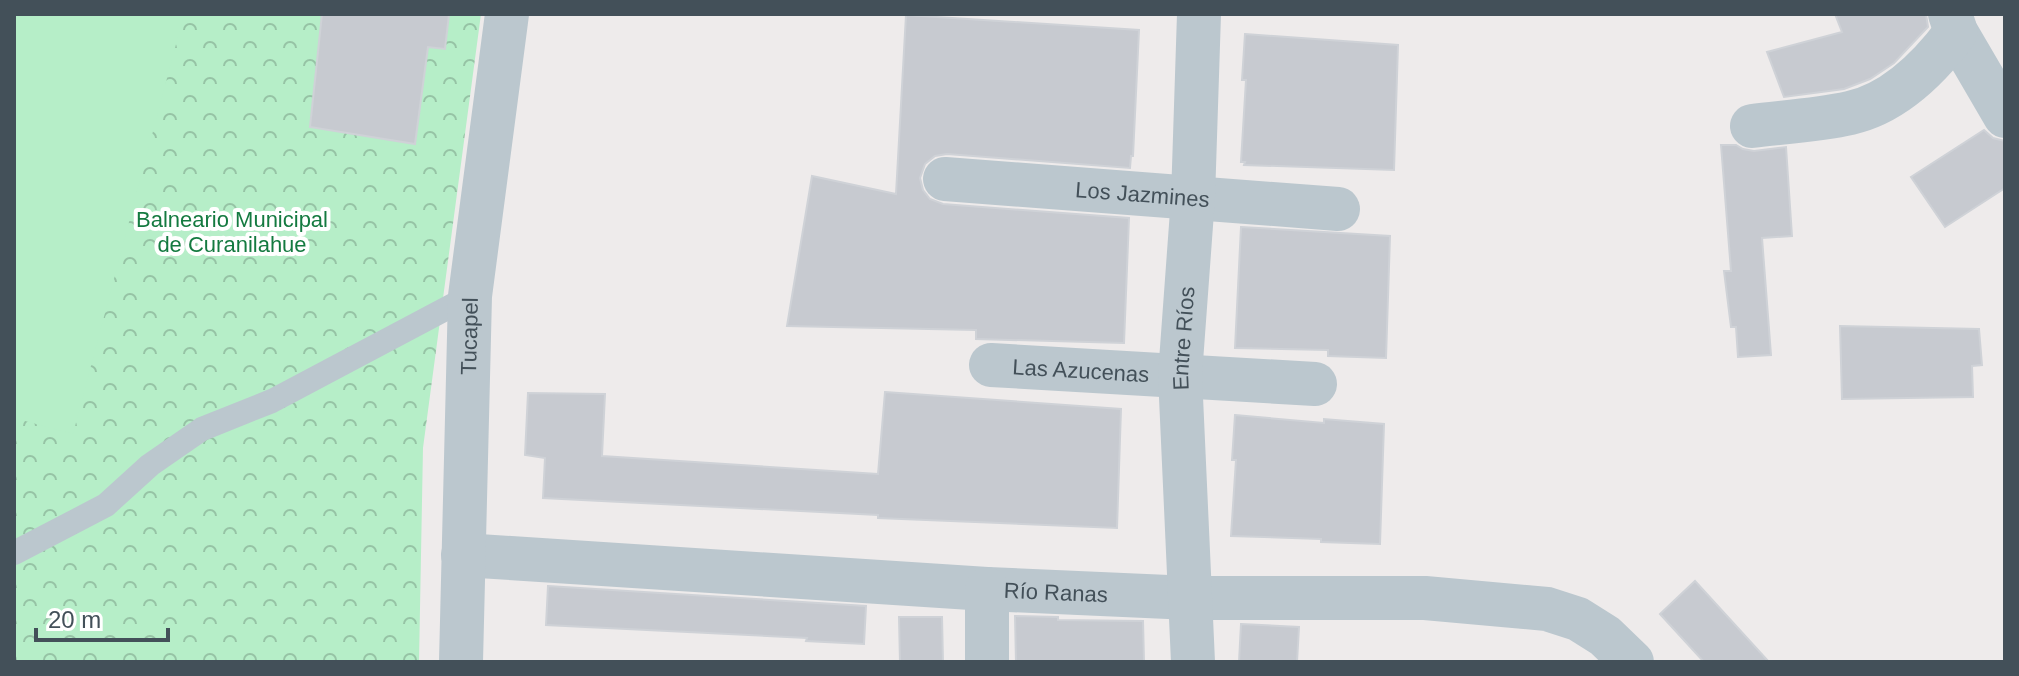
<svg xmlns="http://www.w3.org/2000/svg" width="2019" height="676" viewBox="0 0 2019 676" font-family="Arial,sans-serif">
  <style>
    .forest { fill: url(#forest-crowns) }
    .pitch { fill: #b6eec8 }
    .building { fill: #c7cad0; stroke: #cfd2d7; stroke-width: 2 }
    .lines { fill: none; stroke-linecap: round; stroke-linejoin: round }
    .service { stroke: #bbc7ce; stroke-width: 24 }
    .minor { stroke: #bbc7ce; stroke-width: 44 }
    .tertiary { stroke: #bbc7ce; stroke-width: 44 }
    .labels { text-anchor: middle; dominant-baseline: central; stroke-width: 8; stroke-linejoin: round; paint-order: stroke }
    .street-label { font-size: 22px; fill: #435059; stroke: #fff }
    .park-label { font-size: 22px; fill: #147a40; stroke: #fff }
  </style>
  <defs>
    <pattern id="forest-crowns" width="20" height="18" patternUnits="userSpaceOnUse" patternTransform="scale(2)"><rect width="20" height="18" fill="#b6eec8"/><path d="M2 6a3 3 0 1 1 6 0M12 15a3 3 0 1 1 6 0" fill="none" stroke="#96c3a5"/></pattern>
  </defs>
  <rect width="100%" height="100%" fill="#eeebeb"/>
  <path class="forest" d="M14,14H481L423,448L419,662H14Z"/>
  <path class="pitch" d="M14,14H184L73,434L14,418Z"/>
  <g class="building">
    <path d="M322,14H449L445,49L428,47L415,144L310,127Z"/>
    <path d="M1835,14H1926L1928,27L1894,63L1870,79L1844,89L1784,97L1767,52L1842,32Z"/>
    <path d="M906,15L1139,30L1133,156H1131L1130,168L947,154L935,156L925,164L920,178L923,190L930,199L943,204L1129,218L1124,343L976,339V330L787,326L812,176L896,194Z"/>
    <path d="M1245,34L1398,45L1394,170L1244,165L1245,162H1241L1246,80H1242Z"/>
    <path d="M1984,130L1993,138L2005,141V188L1945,227L1911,177Z"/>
    <path d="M1721,145H1736L1743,149L1754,151L1786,147L1792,236L1762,238L1771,355L1738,357L1736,327H1731L1724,271H1731Z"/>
    <path d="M1241,227L1390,236L1386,358L1328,356V350L1235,348Z"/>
    <path d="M1840,326L1979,329L1982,365L1972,366L1973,397L1842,399Z"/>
    <path d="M885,392L1121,409L1117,528L878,518V515L543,498L545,458L525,455L528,393L605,394L602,456L878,474Z"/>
    <path d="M1235,415L1324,423V419L1384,424L1380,544L1321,542V539L1231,536L1236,460H1232Z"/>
    <path d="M1695,581L1769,662H1704L1660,614Z"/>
    <path d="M548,586L866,606L864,644L806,641L807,638L546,625Z"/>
    <path d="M1015,616L1058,617V620L1143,621L1144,662H1016Z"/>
    <path d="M899,617H942L943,662H900Z"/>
    <path d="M1241,624L1299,627L1297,662H1239Z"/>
  </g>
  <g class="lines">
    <path class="service" d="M14,553L106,505L150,465L202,429L272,401L470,296"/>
    <g class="minor">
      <path d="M1950,14L1956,32L2005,116"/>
      <path d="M1752,126C1785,122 1819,120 1850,113C1895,103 1930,67 1956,32"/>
      <path id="s1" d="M945,179L1338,209"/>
      <path id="s2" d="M991,365L1315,384"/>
      <path id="s3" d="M463,555L987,589L1191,598H1425L1547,609L1578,619L1605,636L1632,662"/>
      <path d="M987,589V662"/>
      <path id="s4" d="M1193,662L1180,375L1193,198L1199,14"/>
    </g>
    <path class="tertiary" id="s5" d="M461,662L470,296L507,14"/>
  </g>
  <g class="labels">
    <g class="street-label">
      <text stroke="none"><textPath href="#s1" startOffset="198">Los Jazmines</textPath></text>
      <text stroke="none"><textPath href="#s5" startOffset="326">Tucapel</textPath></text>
      <text stroke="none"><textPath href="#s4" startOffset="324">Entre Ríos</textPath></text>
      <text stroke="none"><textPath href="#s2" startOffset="90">Las Azucenas</textPath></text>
      <text stroke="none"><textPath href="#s3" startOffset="594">Río Ranas</textPath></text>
    </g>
    <g class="park-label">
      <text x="232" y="219">Balneario Municipal<tspan x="232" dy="25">de Curanilahue</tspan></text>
    </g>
  </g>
  <rect width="2019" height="676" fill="none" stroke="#435059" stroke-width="32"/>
  <path d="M36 628v12h132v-12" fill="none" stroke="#435059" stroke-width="4"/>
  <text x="48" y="628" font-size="24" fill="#435059" stroke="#ffffff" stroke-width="6" paint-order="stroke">20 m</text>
</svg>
